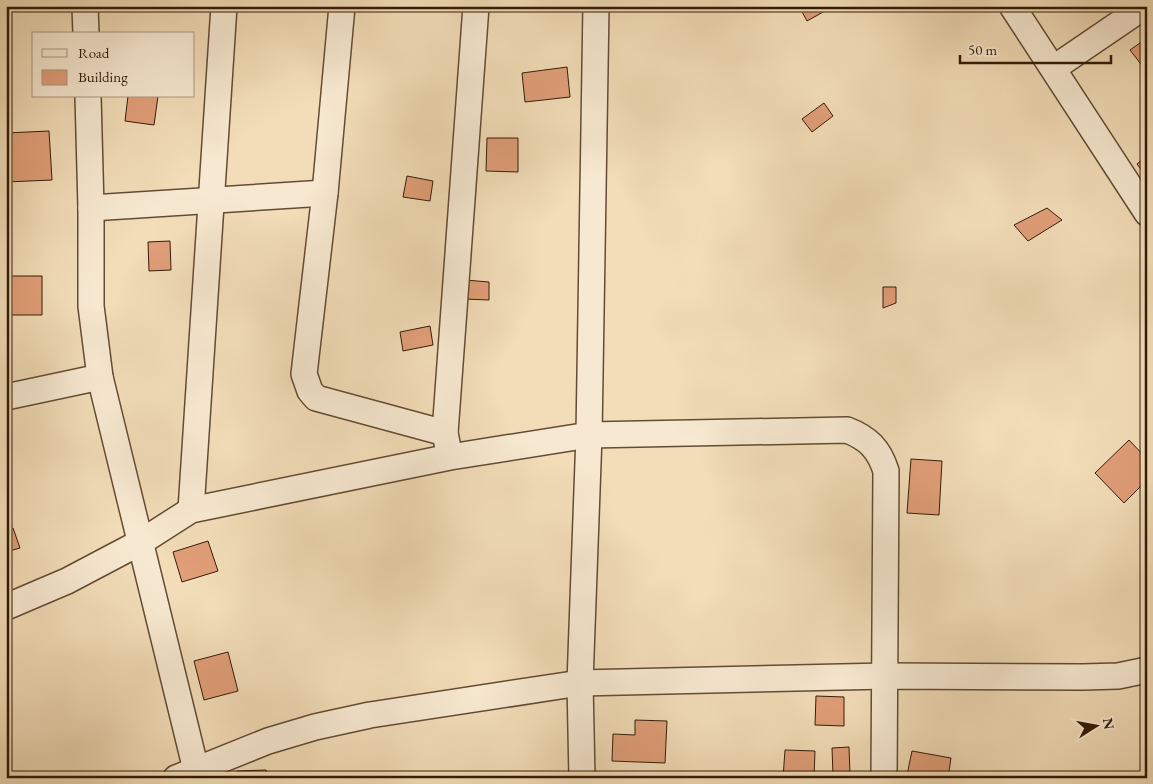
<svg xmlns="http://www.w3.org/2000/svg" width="1153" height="784" viewBox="0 0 1153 784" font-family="'EB Garamond',serif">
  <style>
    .building { fill: #e19f79; stroke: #331c08 }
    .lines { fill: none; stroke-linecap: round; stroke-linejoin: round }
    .minor-casing { stroke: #634c34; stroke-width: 28 }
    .minor { stroke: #f7e9d1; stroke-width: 25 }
  </style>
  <rect width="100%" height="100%" fill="#f2ddb8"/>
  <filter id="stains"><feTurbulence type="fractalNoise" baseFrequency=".004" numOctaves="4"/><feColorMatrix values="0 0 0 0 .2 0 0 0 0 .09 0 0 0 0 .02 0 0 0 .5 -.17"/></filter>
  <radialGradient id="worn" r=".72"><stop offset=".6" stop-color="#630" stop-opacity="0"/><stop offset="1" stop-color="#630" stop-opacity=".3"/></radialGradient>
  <g class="building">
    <path d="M804,6H834L807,21L800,8Z"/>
    <path d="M1147,38V72L1130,50Z"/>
    <path d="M567,67L570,97L525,102L522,73Z"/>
    <path d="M128,96H158L154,125L125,121Z"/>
    <path d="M824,103L833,116L812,132L802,119Z"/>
    <path d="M49,131L52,180L6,182V133Z"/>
    <path d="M487,138H518V172L486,171Z"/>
    <path d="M1147,156V177L1137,164Z"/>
    <path d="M407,176L433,181L430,201L403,197Z"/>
    <path d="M1047,208L1062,220L1028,241L1014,225Z"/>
    <path d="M170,241L171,270L149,271L148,242Z"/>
    <path d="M9,276H42V315H10Z"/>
    <path d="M465,280L489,282V300L464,299Z"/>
    <path d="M883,287H896V303L883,308Z"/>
    <path d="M430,326L433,345L403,351L400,332Z"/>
    <path d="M1129,440L1147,459V480L1124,503L1095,473Z"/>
    <path d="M911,459L942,461L939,515L907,513Z"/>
    <path d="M13,528L20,548L6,552V530Z"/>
    <path d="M208,541L218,571L182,582L173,552Z"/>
    <path d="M228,652L238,691L204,700L194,661Z"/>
    <path d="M816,696L844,697V726L815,725Z"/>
    <path d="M635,720L667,721L665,763L612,761L613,734L635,735Z"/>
    <path d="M849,747L850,774L833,775L832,748Z"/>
    <path d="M785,750L815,751L814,778H783Z"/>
    <path d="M912,751L951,758L948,778L907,775Z"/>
    <path d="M266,770L268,778H239L237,771Z"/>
  </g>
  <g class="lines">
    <defs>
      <g id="minor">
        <path d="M85,6L86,34"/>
        <path d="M342,6L325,193L304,374L310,391L316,398L445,433"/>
        <path d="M1012,6L1147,213"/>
        <path d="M1054,68L1145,6"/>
        <path d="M88,96L91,208V306L100,377L198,778"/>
        <path d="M91,208L325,193"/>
        <path d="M6,397L100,377"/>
        <path d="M448,448L445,433L476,6"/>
        <path d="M191,510L224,6"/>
        <path d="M6,607L67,581L141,542L191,510L450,457L589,435L847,430C868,438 879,449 886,471L884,778"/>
        <path d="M176,778L268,741L315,727L370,715L580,683L886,676L1083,677L1118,676L1147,670"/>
        <path d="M582,778L580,683L589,435L596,6"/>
      </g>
    </defs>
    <use href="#minor" class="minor-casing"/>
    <use href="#minor" class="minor"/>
  </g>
  <rect width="1153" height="784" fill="none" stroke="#f2ddb8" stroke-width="25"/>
  <rect x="8" y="8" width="1138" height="769" fill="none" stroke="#331c08" stroke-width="2.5"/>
  <rect x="12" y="12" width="1128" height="759" fill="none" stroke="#331c08"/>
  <rect x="32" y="32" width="162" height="65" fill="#f7e9d1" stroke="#a99781"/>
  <rect x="42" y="49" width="25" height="8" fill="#f7e9d1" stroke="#a99781"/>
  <text x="78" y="58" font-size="15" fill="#331c08">Road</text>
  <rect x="42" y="70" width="25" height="15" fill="#e19f79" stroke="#a99781"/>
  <text x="78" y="82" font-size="15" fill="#331c08">Building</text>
  <g transform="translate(1096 726) rotate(79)" stroke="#f7e9d1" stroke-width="4" paint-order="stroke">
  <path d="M0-4L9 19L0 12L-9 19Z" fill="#331c08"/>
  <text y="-8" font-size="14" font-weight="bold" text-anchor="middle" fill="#331c08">N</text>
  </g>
  <path d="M960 55v8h151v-8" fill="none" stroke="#331c08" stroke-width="2.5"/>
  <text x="968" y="55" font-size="15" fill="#331c08" stroke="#f7e9d1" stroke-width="4" paint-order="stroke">50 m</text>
  <rect width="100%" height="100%" filter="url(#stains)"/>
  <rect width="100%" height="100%" fill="url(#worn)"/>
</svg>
